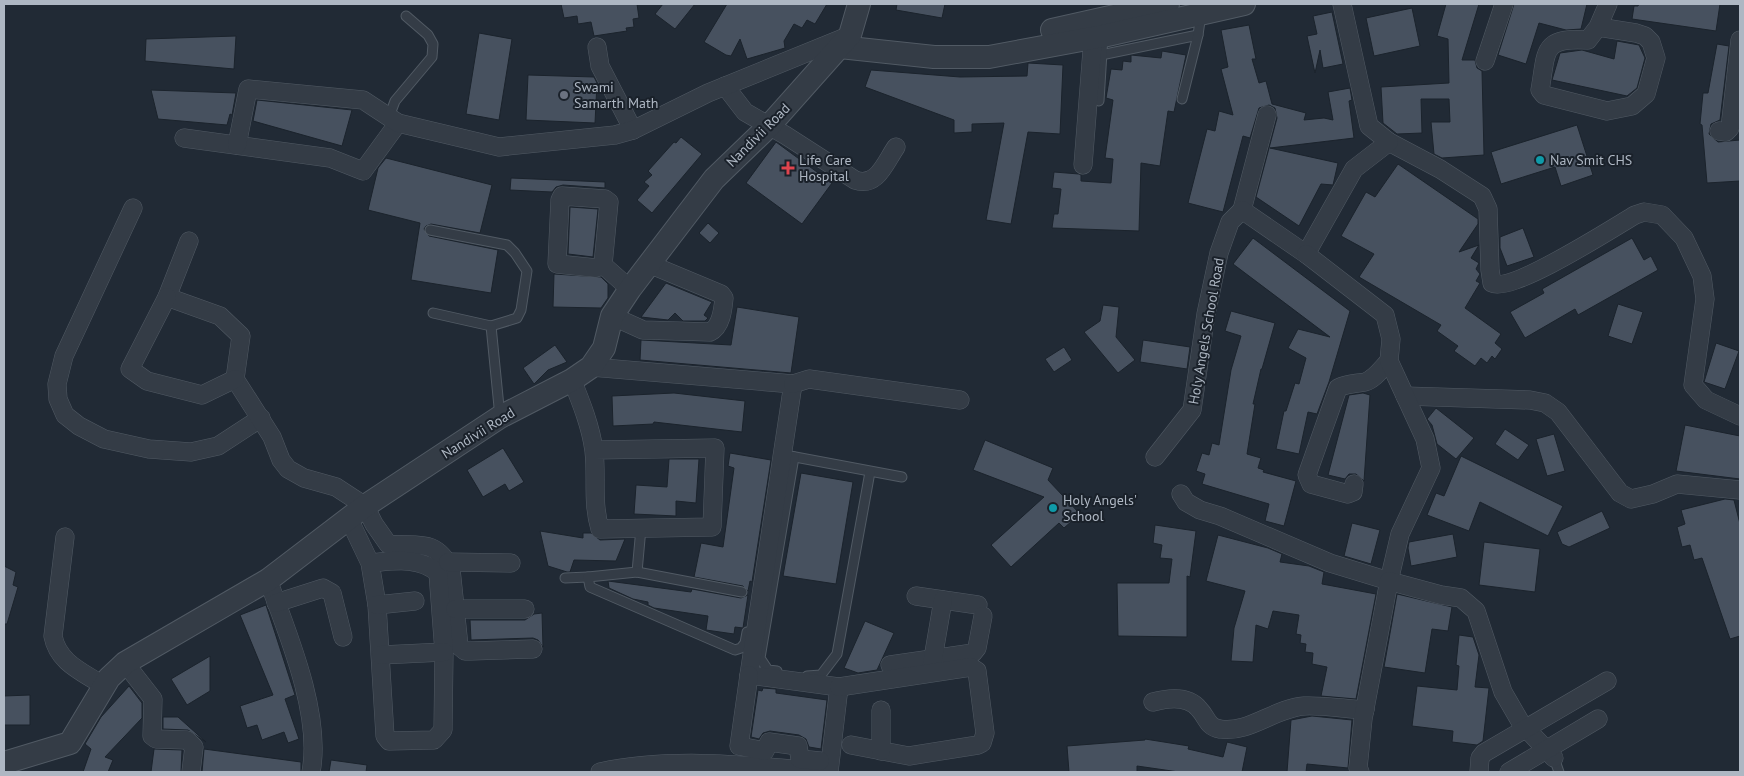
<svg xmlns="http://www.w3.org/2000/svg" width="1744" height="776" viewBox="0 0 1744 776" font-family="'PT Sans',sans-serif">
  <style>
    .building { fill: #47515f; stroke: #1b232c }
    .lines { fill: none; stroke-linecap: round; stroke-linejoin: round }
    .service-casing { stroke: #515a64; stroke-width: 11 }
    .minor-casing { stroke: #515a64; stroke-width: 19 }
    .tertiary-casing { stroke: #515a64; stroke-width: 24 }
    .service { stroke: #343c46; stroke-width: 9 }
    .minor { stroke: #343c46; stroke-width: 18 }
    .tertiary { stroke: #343c46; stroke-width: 22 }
    .worship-dot { fill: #6b7280; stroke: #1a212a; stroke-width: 2 }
    .culture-dot { fill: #0f9aa8; stroke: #1a212a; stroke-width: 2 }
    .health-dot { fill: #e0444e; stroke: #1a212a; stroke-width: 2 }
    .labels { text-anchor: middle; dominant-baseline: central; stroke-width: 4; stroke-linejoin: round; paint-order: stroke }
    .poi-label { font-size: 14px; fill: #aeb7c3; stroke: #1a212a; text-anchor: start }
    .street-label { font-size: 14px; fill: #aeb7c3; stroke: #1a212a }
  </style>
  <rect width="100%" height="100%" fill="#212a35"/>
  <g class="building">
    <path d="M561,4H637L639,18L633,19L634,27L626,28L627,31L594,36L591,22L578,24L577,16L564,18Z"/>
    <path d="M663,4H695L675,29L655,14Z"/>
    <path d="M727,4H827L815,24L807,20L802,28L794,24L784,41L785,48L747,59L740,39L731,56L726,55L704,42Z"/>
    <path d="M897,4H945L942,18L896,10Z"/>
    <path d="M1446,4H1479L1462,60H1475L1477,68L1482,71L1484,155L1442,158L1434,154L1431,122H1450L1449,99H1421L1422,133L1397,134L1383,123L1381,87L1449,83L1448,39L1437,36Z"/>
    <path d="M1514,4H1587L1581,29L1566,30L1539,23L1526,64L1498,55Z"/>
    <path d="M1639,4H1720L1716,31L1632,19L1634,6H1638Z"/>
    <path d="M1412,8L1420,46L1374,56L1366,18Z"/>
    <path d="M1332,12L1343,64L1323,68L1320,50L1315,73L1307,36L1317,34L1313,16Z"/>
    <path d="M1249,25L1256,59H1252L1259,83L1266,81L1272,104L1306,113L1304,120L1324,118L1333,120L1328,92L1350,88L1352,100L1349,101L1354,138L1270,148L1338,163L1333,185L1321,184L1299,226L1256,197L1277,118L1275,108L1269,105L1259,108L1250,138L1243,136L1223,212L1188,203L1207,129L1215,131L1219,111L1233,115L1221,69L1228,67L1221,30Z"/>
    <path d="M479,33L512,39L499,120L466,114Z"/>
    <path d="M236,36L234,69L145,61L146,39Z"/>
    <path d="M1617,41L1639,45L1645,58L1637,88L1627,96L1552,80L1560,53L1582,50L1614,59Z"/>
    <path d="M1717,44L1729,46L1720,120L1711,124L1709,134L1718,142L1740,140V181L1707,183L1702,125L1700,124L1703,93H1708Z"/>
    <path d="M1162,51L1186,55L1174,112L1168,111L1160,166L1141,163L1139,231L1052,228L1054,214H1058L1061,189L1052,188L1054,172L1079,174L1081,175V181L1111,183L1113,159L1105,158L1113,100L1106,98L1111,69L1122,70L1123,61L1131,62V55L1161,58Z"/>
    <path d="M1028,63L1063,65L1060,134L1028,132L1011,224L986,220L1004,123L972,124V132L954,133V120L865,87L871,70L960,77L1027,76Z"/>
    <path d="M528,75L594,77L597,83L595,123L526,120Z"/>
    <path d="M151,90L236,93L232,115L230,114L227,125L158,119Z"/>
    <path d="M257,100L352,110L342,146L253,121Z"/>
    <path d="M1577,125L1593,175L1561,186L1555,167L1501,184L1491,152Z"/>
    <path d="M681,137L702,154L652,213L637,200L649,186L644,182L652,175L648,171L674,142L676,143Z"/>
    <path d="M776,142L832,183L802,224L746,183Z"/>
    <path d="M386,158L492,185L480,233L431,224L426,226L424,229L429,236L498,250L491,293L411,280L420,223L368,210L378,168Z"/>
    <path d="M1398,164L1478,219V224L1459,252L1479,245L1471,258L1479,263L1476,269L1480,274L1476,281L1480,283L1465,308L1501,334L1495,343L1502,349L1495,359L1492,356L1487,363L1481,358L1475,366L1454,351L1458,346L1437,331L1441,325L1359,277L1374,254L1341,236L1366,192L1375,197Z"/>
    <path d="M511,178L605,182V188L563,185L556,187L552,192L510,190Z"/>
    <path d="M570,207L598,209L593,257L568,254Z"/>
    <path d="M708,223L719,233L710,243L699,233Z"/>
    <path d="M1523,228L1534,257L1507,266L1500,248V237Z"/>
    <path d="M1253,238L1350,311L1329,382L1317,414L1308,412L1299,454L1276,449L1284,411H1286L1295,383L1299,384L1306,358L1288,348L1298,329L1330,337L1233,264Z"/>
    <path d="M1632,238L1644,260L1651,256L1658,270L1578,315L1575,309L1525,338L1510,312L1544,293L1542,289Z"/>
    <path d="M554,274L601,277L608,284V298L601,308L553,307Z"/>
    <path d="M666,283L712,302L704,315L708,318L705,321H683L675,313L668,320L641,317Z"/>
    <path d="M1618,304L1643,312L1632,344L1608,336Z"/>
    <path d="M1103,305L1119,307L1116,337L1135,360L1118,373L1084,332L1100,321Z"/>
    <path d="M737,307L799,317L791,373L640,360L641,340L731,345Z"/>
    <path d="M1231,311L1275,323L1262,369H1261L1253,404H1255L1247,454L1261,458L1258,468L1264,470L1263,472L1296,481L1284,526L1265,521L1269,504L1202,484L1205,474L1196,471L1202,453L1209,455L1212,443L1219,445L1231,370L1241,336L1225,331Z"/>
    <path d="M1143,340L1190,347L1187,369L1140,362Z"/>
    <path d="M1716,343L1739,351L1725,389L1704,382Z"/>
    <path d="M555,345L567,362L548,370L534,384L523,368Z"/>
    <path d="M1064,347L1072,360L1054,372L1045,359Z"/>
    <path d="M674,393L745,401L742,432L654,422L653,424L613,426L612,396Z"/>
    <path d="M1363,393L1370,395L1364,481L1356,474H1349L1345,479L1328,475L1349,395Z"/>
    <path d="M1436,408L1474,438L1456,459L1437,444L1432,425L1427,419Z"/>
    <path d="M1685,425L1740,436V479L1676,471Z"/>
    <path d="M1505,429L1529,445L1518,460L1495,444Z"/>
    <path d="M1554,434L1565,471L1547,476L1536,439Z"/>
    <path d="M985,440L1053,468L1048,480L1080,514L1064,528L1059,523L1011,567L991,545L1044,497L973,470Z"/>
    <path d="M503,448L524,482L509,491L505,484L483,497L467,470Z"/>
    <path d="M730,453L771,460L752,582L750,581L748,591L743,586L694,577L701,543L723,547L734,468L728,466Z"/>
    <path d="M1461,456L1563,506L1548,536L1480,502L1469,531L1427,515L1436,493L1444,496Z"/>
    <path d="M669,459H699L696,503L676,501V516L634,514L636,485L667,487Z"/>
    <path d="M801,473L853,482L836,584L783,576Z"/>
    <path d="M1725,499L1734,500L1740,524V636L1730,639L1702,558L1694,560L1690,545L1682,547L1677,527L1685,524L1681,510Z"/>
    <path d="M1602,511L1610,528L1569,547L1562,544L1557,532Z"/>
    <path d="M1352,523L1380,530L1371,564L1344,556Z"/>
    <path d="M1155,525L1196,531L1190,577L1187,576V637L1118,636L1117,583H1169L1172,559L1160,558L1162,545L1153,543Z"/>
    <path d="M540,531L583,538V533H591L600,540L625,539L616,561L574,560L570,572H567L548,566Z"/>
    <path d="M1453,534L1457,557L1411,566L1408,548L1409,542Z"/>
    <path d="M1218,535L1268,548L1282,554L1280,562L1309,566L1324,572L1322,584L1376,594L1356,699L1321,696L1327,667L1312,664L1313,653L1305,652L1306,644L1300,643L1301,635L1296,634L1299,615L1273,611L1268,629L1256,625L1253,662L1231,661L1234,628L1245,591L1206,581Z"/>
    <path d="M1484,542L1540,549L1535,592L1479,585Z"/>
    <path d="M4,566L16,572L13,585L18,587L7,624H4Z"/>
    <path d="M608,581L691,592L692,589L741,598L748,595L743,628L735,627L734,634L706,630L708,616L654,608L648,605V602L633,599L609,588Z"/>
    <path d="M1397,594L1452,607L1448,631L1432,629L1425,673L1384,667Z"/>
    <path d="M266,605L295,695L285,699L299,739L288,743L284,732L262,740L257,725L247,728L240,706L273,695L240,615Z"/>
    <path d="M542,613L543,647L538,640L533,638L471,640L470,620H525L534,614Z"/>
    <path d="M865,621L894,633L877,670L858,673L844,668Z"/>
    <path d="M1459,635L1473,637L1479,655L1475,687L1489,688L1483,741L1477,745L1452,742L1453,731L1412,726L1417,686L1457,690L1459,666L1456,665Z"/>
    <path d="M210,656V691L187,705L171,679Z"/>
    <path d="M129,686L142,703V718L105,757L113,760L108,772H83L91,749L85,744L101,717Z"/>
    <path d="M763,688L776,689V693L827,700L821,749L809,747L806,739L799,735L770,731L763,733L759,739L751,737L758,690L762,691Z"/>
    <path d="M30,695V725H4V696Z"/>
    <path d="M1312,716L1352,720L1348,768L1307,764L1306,772H1287L1291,720Z"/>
    <path d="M163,717H178L206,742L188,730L163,729Z"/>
    <path d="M1145,739L1189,746L1188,749L1223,757L1227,742L1247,747L1242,772H1179L1137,766V772H1069L1067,746L1145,740Z"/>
    <path d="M154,749L182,750L181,772H151Z"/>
    <path d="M204,749L301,762V772H202Z"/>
    <path d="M331,760L367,765L366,772H329Z"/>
  </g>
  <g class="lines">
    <defs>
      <g id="service">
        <path d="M1101,55L1198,35"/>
        <path d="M1182,99L1198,35L1201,14"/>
        <path d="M1099,101L1103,36"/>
        <path d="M389,117L395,101L432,57L433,44L428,35L406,16"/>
        <path d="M430,230L507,245L515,253L527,271L521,310L517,318L491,326"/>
        <path d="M433,313L491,326L500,417"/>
        <path d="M790,456L902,477"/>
        <path d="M637,572L641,528"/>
        <path d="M565,578L588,577"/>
        <path d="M742,592L637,572L588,577L590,587L735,650L741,648L745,643L747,632"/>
        <path d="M777,671L768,670L760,658L794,457"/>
        <path d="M807,676L821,675L837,654L870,472"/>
        <path d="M1554,758L1559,772"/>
      </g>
      <g id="minor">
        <path d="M1598,27L1636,33L1645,36L1651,42L1656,58L1646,94L1632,106L1607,111L1544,95L1540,90C1547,51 1541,37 1588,40L1598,27L1608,4"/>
        <path d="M597,47L600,66L633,130"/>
        <path d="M1485,61L1504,4"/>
        <path d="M725,86L745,112L785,135L855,180C877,188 885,163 896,147"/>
        <path d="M1719,131L1726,132L1730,128L1740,40"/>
        <path d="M184,138L330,158L363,171L398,123"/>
        <path d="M1389,142L1440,169L1482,196L1488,209L1490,270L1492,283C1512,293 1613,228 1635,215L1644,212L1662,215L1684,238L1702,276L1705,299L1693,385L1706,400L1740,416"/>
        <path d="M237,145L248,89L363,100L398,123L499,147L615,135L633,130L708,93L848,36"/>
        <path d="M1083,165L1093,38"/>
        <path d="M133,208L64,356L57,384L58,399L65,415L79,426L104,439L149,449L191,452L218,446L261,418"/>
        <path d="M1242,210L1267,115"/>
        <path d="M189,241L167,297L220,316L241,336L235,379L272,437L281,460L288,469L304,478L336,487L365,506L374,524L388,544C416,547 435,537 451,569L459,646L465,651H471L533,649"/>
        <path d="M603,265L609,202L605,199L562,196L560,200L557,264L596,268L603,265L630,289"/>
        <path d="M167,297L130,369L147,381L202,395L235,379"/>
        <path d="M612,316L643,330L710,332C721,327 723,310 724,298L721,294L649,264"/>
        <path d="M591,367L793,384L749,675L839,687L829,772C754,766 674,756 600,772"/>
        <path d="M572,380C581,402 591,427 594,451C597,477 592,503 600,529L712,527L715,448L594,450"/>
        <path d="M793,384L809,379L960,400"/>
        <path d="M1405,396L1530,400L1545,403L1558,412L1620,493L1631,499L1653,494L1677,484L1740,490"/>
        <path d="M1155,457L1192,410L1206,314L1219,253L1230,222L1242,210L1306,254L1354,169L1389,142L1369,126L1342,4"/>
        <path d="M1354,484L1353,492L1348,494L1311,484L1307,475L1338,388C1348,383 1355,384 1365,382C1375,379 1382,368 1389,361"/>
        <path d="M1181,494L1186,502L1200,510L1220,516L1330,563L1389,581L1400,534L1431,468L1425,439L1389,361L1391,339L1385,315L1306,254"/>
        <path d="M349,519L370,563C393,561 419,556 438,573L444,652L443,730L434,740L389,741L385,736L377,605L370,563"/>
        <path d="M65,537L53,636C58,663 83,672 104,686"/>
        <path d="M448,562L511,563"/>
        <path d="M268,580C288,634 322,715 311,772"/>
        <path d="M916,596L978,605"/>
        <path d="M276,603L323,588L332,593L343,637"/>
        <path d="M377,605L415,601"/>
        <path d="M455,609H525"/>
        <path d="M381,655L444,652"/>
        <path d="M125,663L153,699L152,736L156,739L187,740L194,747L191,772"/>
        <path d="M890,665L973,653L977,648L983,616"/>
        <path d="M931,670L943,600"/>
        <path d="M749,675L739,746L765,751L769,742L798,746L800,759L820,761"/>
        <path d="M839,687L971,667L977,671L985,733L982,743L978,745L909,756L851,745"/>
        <path d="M1153,702C1168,698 1188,695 1199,709C1207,717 1207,727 1220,729C1248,734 1275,708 1304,706C1324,705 1345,709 1365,710"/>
        <path d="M881,710V751"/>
        <path d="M1360,772L1358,768L1363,719L1389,581L1441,595L1461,598L1476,611L1503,692L1521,723L1554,758"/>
        <path d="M1479,772L1480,758L1484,753L1607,681"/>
        <path d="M1509,772L1598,719"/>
      </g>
      <g id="tertiary">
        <path d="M1052,30L1168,4"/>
        <path d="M840,47L934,57H989L1103,36L1244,4"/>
        <path d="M4,763L70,743L109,678L125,663L268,580L365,506L500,417L572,380L591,367L604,348L612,316L630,289L714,179L769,126L850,35L859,4"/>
      </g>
    </defs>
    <use href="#service" class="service-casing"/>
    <use href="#minor" class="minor-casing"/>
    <use href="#tertiary" class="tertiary-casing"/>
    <use href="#service" class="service"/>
    <use href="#minor" class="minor"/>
    <use href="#tertiary" class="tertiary"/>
  </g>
  <circle class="worship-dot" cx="564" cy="95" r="5"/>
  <g class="culture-dot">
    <circle cx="1540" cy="160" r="5"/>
    <circle cx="1053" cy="508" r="5"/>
  </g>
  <path class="health-dot" d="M785.5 160.5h5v5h5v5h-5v5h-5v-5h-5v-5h5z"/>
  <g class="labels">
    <g class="poi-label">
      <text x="574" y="87">Swami<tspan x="574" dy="16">Samarth Math</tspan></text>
      <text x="799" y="160">Life Care<tspan x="799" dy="16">Hospital</tspan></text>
      <text x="1550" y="160">Nav Smit CHS</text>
      <text x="1063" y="500">Holy Angels'<tspan x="1063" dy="16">School</tspan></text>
    </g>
    <g class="street-label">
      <text transform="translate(758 135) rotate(-45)">Nandivii Road</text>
      <text transform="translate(1206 331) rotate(-80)">Holy Angels School Road</text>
      <text transform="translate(478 433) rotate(-32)">Nandivii Road</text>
    </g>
  </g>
  <rect width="1744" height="776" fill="none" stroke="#aeb7c3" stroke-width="10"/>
</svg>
